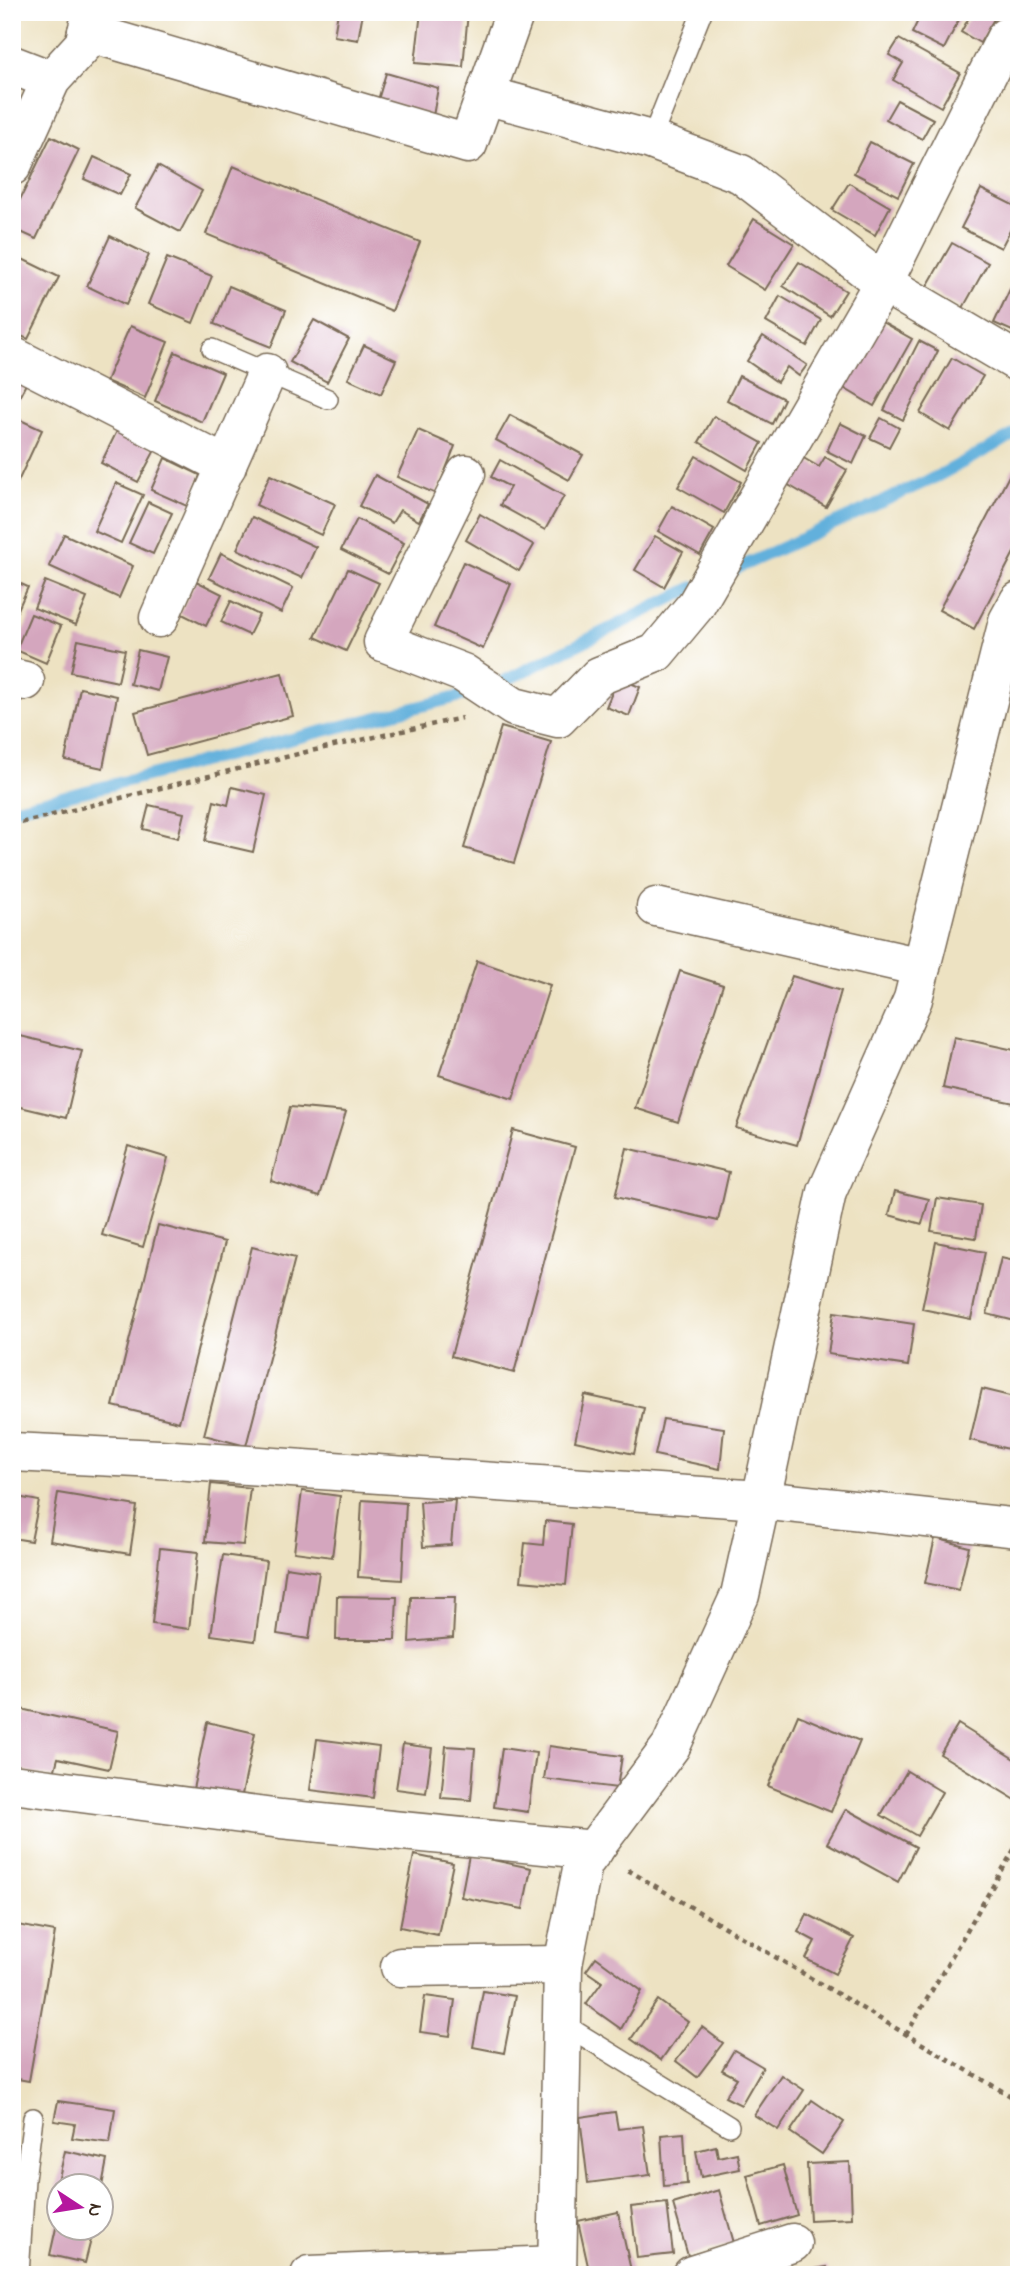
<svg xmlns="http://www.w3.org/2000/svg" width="1031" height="2287" viewBox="0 0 1031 2287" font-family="'Indie Flower',sans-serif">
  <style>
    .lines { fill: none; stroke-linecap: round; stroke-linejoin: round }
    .stream { stroke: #62b0dc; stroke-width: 12 }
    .building { fill: #d4a6be }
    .service-casing { stroke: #796a57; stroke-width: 22 }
    .minor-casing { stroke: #796a57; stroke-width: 41 }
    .path { stroke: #796a57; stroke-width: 4.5; stroke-dasharray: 5 5; stroke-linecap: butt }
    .service { stroke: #fff; stroke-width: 19 }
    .minor { stroke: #fff; stroke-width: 38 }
  </style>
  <rect width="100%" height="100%" fill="#fff"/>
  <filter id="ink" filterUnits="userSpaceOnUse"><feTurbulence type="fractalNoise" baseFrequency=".0143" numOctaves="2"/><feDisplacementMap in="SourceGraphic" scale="14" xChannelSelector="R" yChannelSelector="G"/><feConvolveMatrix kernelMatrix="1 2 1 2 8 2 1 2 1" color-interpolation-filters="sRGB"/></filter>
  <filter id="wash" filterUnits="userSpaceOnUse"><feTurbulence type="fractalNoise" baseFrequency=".00686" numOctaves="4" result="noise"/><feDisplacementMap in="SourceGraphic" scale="28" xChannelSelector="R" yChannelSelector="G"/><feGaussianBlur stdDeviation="1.57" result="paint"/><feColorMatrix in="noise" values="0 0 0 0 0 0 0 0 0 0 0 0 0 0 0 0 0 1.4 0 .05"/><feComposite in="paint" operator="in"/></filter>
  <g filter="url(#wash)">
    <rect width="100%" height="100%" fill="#ede2c2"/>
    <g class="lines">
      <g class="stream">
        <path d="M727,573L938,476L1019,432"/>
        <path d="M494,686L694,587"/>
        <path d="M12,809L131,780L477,692"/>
      </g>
    </g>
    <g id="blocks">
      <g class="building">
        <path d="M338,12H363L358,40L334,36Z"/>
        <path d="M421,12H468L463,67L415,63Z"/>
        <path d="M922,12H963L944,49L912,33Z"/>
        <path d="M972,12H998L980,43L961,32Z"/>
        <path d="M899,39L960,73L941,107L893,80L903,63L889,55Z"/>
        <path d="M386,73L438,88L433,116L378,100Z"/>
        <path d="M897,100L933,119L922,139L886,119Z"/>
        <path d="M51,136L79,150L36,239L12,228V216Z"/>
        <path d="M870,142L914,164L898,196L854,173Z"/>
        <path d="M94,157L131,174L120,195L84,179Z"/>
        <path d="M158,166L202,191L180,232L135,208Z"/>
        <path d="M233,166L420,242L392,311L206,234Z"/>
        <path d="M849,183L890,207L875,235L832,210Z"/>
        <path d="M981,189L1019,208V213L1001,248L961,228Z"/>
        <path d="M754,219L794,244L765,290L726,266Z"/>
        <path d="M110,236L149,255L126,305L87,286Z"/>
        <path d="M952,243L988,263L963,308L926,288Z"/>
        <path d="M12,254L59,277L28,339L12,332Z"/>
        <path d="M167,258L212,276L193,323L148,304Z"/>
        <path d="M799,262L846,291L830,316L783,286Z"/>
        <path d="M229,286L286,310L271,347L214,324Z"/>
        <path d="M1010,289L1019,293V334L994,323Z"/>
        <path d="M780,296L821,320L807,346L766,322Z"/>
        <path d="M314,320L349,339L327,382L290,362Z"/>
        <path d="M880,321L912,339L874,406L842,387Z"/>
        <path d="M130,326L168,342L145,398L106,381Z"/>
        <path d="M763,336L807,365L799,376L787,367L777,382L747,361Z"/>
        <path d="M919,341L938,351L903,420L884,410Z"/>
        <path d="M364,345L396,360L381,394L348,379Z"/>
        <path d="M175,352L223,373L202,422L155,401Z"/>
        <path d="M952,358L983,376L950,431L920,413Z"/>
        <path d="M12,372L28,380L12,411Z"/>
        <path d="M739,376L784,399L772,424L727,400Z"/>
        <path d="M510,415L583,455L569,480L496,440Z"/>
        <path d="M12,416L42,430L15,488L12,487Z"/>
        <path d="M714,416L762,443L747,470L699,442Z"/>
        <path d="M881,418L899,428L889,447L870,438Z"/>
        <path d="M840,423L866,436L853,464L827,451Z"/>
        <path d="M418,430L455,446L436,494L397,477Z"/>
        <path d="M117,431L155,450L138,482L101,463Z"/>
        <path d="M696,456L741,482L724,513L678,487Z"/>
        <path d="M800,456L819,467L825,457L847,470L826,507L785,483Z"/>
        <path d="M165,458L200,475L189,507L151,490Z"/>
        <path d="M500,460L564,496L545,530L500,505L510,487L491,477Z"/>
        <path d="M1013,468L1019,470V543L974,629L939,610Z"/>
        <path d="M270,475L335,504L321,535L256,505Z"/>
        <path d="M375,475L428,504L419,521L400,510L392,523L359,506Z"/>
        <path d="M116,483L143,495L121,543L94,531Z"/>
        <path d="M148,502L172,513L153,554L129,543Z"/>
        <path d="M672,506L714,530L700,555L658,531Z"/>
        <path d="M480,514L534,545L519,571L466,540Z"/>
        <path d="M252,517L316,547L302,578L237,549Z"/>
        <path d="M357,519L404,543L388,574L341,550Z"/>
        <path d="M64,534L133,566L119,598L49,566Z"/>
        <path d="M655,536L683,552L664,587L635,570Z"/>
        <path d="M221,553L293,588L281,613L209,578Z"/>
        <path d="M463,562L511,584L483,649L434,627Z"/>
        <path d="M348,569L379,583L346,651L315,637Z"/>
        <path d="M12,580L28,587L12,623Z"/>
        <path d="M45,581L87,598L76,625L34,608Z"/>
        <path d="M196,581L222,594L206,626L180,613Z"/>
        <path d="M231,601L259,615L249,635L221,622Z"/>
        <path d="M31,614L61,626L46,663L16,650Z"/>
        <path d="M78,640L125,650L118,682L71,672Z"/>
        <path d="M138,650L167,657L158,691L130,684Z"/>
        <path d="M282,673L293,716L147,755L135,712Z"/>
        <path d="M618,678L640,687L629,716L606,707Z"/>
        <path d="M80,688L117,696L103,768L65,760Z"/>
        <path d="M501,727L551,742L514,863L464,848Z"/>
        <path d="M232,787L266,795L253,852L205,841L214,801L228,805Z"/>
        <path d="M149,805L184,813L178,838L143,829Z"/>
        <path d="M477,961L550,985L513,1099L439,1075Z"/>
        <path d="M680,971L723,985L678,1122L635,1108Z"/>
        <path d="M792,976L841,991L797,1145L736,1128Z"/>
        <path d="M12,1034L82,1051L66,1118L12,1105Z"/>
        <path d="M954,1037L1019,1051V1104L943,1088Z"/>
        <path d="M290,1107L346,1112L320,1196L271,1181Z"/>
        <path d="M513,1130L575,1147L514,1373L451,1356Z"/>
        <path d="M128,1146L168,1158L143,1247L102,1235Z"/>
        <path d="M627,1148L729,1172L718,1221L615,1197Z"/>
        <path d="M895,1191L929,1199L922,1224L889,1215Z"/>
        <path d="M937,1198L981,1205L976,1238L931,1231Z"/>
        <path d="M158,1225L225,1242L179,1422L113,1406Z"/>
        <path d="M936,1242L985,1252L971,1319L922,1309Z"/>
        <path d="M252,1247L295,1258L246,1446L204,1435Z"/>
        <path d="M1001,1258L1019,1262V1322L987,1314Z"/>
        <path d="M834,1312L914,1324L908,1366L828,1354Z"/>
        <path d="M982,1389L1019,1398V1426L1013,1450L970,1440Z"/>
        <path d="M585,1395L644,1408L634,1454L575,1441Z"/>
        <path d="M663,1419L724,1428L720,1469L655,1455Z"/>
        <path d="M211,1484L250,1488L243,1545L205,1542Z"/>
        <path d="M302,1491L340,1496L332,1557L294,1552Z"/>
        <path d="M58,1493L137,1506L130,1554L50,1541Z"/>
        <path d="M12,1496L39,1501L31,1541L12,1538Z"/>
        <path d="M362,1500L406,1503L402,1580L358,1577Z"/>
        <path d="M455,1500L451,1545L423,1547L420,1502Z"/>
        <path d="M545,1521L572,1524L566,1585L521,1581L525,1543L543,1545Z"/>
        <path d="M935,1538L969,1547L959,1590L925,1583Z"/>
        <path d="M160,1548L198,1552L189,1629L152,1624Z"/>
        <path d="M223,1555L266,1561L255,1641L211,1635Z"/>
        <path d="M286,1567L319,1572L309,1639L277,1634Z"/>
        <path d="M337,1596L397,1597L395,1640H336Z"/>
        <path d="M411,1597H455L453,1638L409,1642Z"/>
        <path d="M12,1707L118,1731L109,1769L58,1758L53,1777L12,1768Z"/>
        <path d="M798,1715L860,1741L831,1812L768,1786Z"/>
        <path d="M207,1722L255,1733L240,1804L192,1794Z"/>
        <path d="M958,1724L1019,1762V1802L940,1754Z"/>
        <path d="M317,1739L379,1747L373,1798L310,1790Z"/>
        <path d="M403,1744L432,1748L426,1793L396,1789Z"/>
        <path d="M446,1746L475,1748L471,1800L441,1798Z"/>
        <path d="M549,1746L622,1756L617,1788L544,1779Z"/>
        <path d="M502,1748L536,1753L528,1812L494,1807Z"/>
        <path d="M907,1771L942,1792L917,1836L881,1815Z"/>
        <path d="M846,1809L916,1847L898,1882L827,1843Z"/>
        <path d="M414,1855L453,1863L438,1935L400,1927Z"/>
        <path d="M469,1855L531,1868L523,1909L461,1897Z"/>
        <path d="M807,1914L854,1938L835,1974L806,1959L815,1941L798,1932Z"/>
        <path d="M12,1924L55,1932L29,2081L12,2078Z"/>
        <path d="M596,1957L642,1991L621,2029L586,2004L602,1982L586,1971Z"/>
        <path d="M483,1991L515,1996L504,2053L473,2047Z"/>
        <path d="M425,1996L455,2000L450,2036L420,2032Z"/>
        <path d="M658,2000L688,2022L661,2060L631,2039Z"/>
        <path d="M702,2027L723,2043L697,2077L676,2061Z"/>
        <path d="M734,2050L763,2067L741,2105L725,2097L737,2078L722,2070Z"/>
        <path d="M781,2075L804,2090L778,2130L754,2115Z"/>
        <path d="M812,2100L844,2122L822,2154L790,2132Z"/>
        <path d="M58,2101L115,2109L110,2143L72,2138L75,2124L54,2121Z"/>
        <path d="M615,2112L618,2129L643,2126L650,2175L588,2183L580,2117Z"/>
        <path d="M684,2133L687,2184L664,2186L661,2135Z"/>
        <path d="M716,2146L718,2157L737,2153L740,2169L701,2177L696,2151Z"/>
        <path d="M65,2151L107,2160L102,2186H60V2201L54,2200Z"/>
        <path d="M850,2162L852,2218L810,2220L807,2164Z"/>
        <path d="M783,2165L797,2215L761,2226L747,2175Z"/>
        <path d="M719,2190L734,2243L688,2256L673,2204Z"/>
        <path d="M667,2203L673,2254L637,2258L631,2207Z"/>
        <path d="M618,2212L632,2275H590L578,2221Z"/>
        <path d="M58,2219L60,2228H94L85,2263L50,2255Z"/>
        <path d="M827,2267L829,2275H793L792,2273Z"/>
        <path d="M49,2269L72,2274V2275H48Z"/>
      </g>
    </g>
  </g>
  <g filter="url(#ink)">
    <use href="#blocks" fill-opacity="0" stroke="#796a57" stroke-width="2"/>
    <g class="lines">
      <defs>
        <g id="service">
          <path d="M651,140L702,12"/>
          <path d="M212,349L328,399"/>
          <path d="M562,2023L729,2126"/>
          <path d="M19,2275L25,2179L33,2118"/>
        </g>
        <g id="minor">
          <path d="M87,32L468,144L515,12"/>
          <path d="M12,65L51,80"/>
          <path d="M485,95L651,140L741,174L883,283L1019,363"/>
          <path d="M12,166L51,80L84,44L92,12"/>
          <path d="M12,356L227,466"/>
          <path d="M466,474L383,642L463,673L514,707L558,718L599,676L656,653L696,605L883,283L1006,37"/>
          <path d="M1019,601L1008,621L913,999L827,1192L761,1500L1019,1528"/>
          <path d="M159,618L267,373"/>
          <path d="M12,678L25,681"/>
          <path d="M656,907L921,967"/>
          <path d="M12,1452L159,1459L761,1500L740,1595L671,1746L583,1864L563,1965L557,2275"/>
          <path d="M12,1784L281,1819L594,1850"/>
          <path d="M400,1967L563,1965"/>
          <path d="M310,2275L557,2265"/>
          <path d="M692,2275L792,2243"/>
        </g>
      </defs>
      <use href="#service" class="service-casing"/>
      <use href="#minor" class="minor-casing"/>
      <g class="path">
        <path d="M12,825L306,752L462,718"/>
        <path d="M628,1870L1019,2101"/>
        <path d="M906,2035L1019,1841"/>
      </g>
      <use href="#service" class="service"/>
      <use href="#minor" class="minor"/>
    </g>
  </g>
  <rect width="1031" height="2287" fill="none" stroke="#fff" stroke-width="42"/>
  <g transform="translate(80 2207) rotate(102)"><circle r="33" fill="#ffffff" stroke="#b1aaa5" stroke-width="2"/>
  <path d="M0-5L12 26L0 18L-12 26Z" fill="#b5179e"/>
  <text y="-10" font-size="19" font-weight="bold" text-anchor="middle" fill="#3b2a1e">N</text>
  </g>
</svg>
